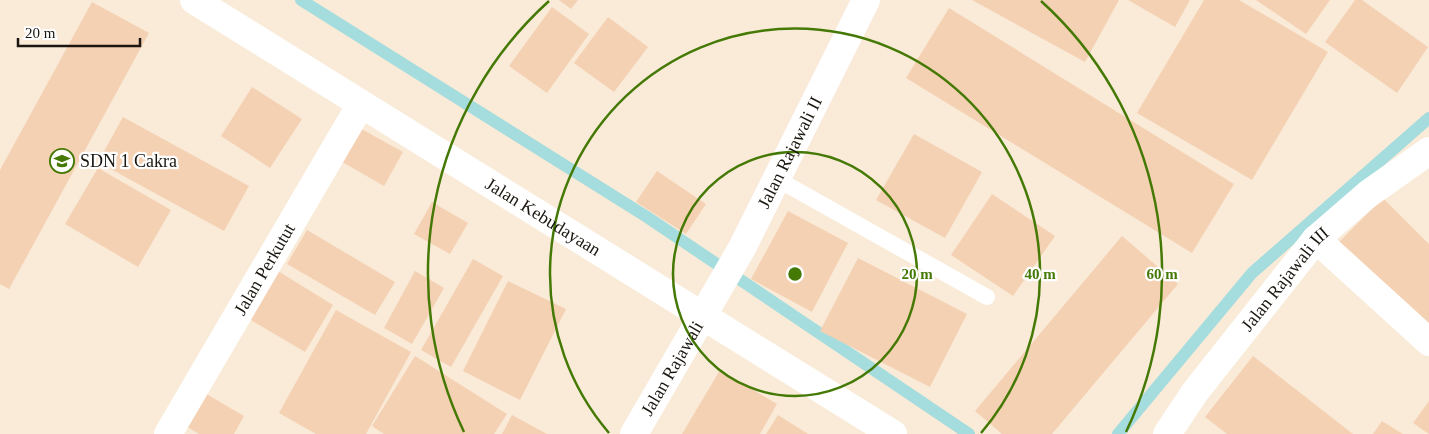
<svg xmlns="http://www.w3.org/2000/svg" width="1429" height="434" viewBox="0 0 1429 434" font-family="'Times New Roman',serif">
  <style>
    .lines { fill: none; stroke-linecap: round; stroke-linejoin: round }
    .stream { stroke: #a5dcdd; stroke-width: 12 }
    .building { fill: #f5d1b4 }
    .service { stroke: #fff; stroke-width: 16 }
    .minor { stroke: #fff; stroke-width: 28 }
    .ring { fill: none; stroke: #457905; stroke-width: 2.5 }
    .labels { text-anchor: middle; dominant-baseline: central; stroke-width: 4.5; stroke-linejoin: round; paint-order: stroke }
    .street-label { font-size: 18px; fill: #1b1710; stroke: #fff }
    .poi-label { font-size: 18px; fill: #1b1710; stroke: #fff; text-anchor: start }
    .centre { fill: #457905; stroke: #fff; stroke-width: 2.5 }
    .ring-label { font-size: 15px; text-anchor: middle; font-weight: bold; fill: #457905; stroke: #fff; stroke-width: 4.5; stroke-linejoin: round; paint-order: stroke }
  </style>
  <rect width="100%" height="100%" fill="#f9ebd8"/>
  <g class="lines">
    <g class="stream">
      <path d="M301,0L647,217L969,434"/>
      <path d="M1118,434L1252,273L1429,118"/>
    </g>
  </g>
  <g class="building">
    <path d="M559,0H578L571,9Z"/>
    <path d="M972,0H1119L1085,62Z"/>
    <path d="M1128,0H1190L1175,27Z"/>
    <path d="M1204,0H1239L1328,52L1252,180L1137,113Z"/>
    <path d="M1256,0H1330L1306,34Z"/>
    <path d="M1355,0H1362L1428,47L1397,93L1325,42Z"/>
    <path d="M92,2L149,33L9,289L0,284V170Z"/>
    <path d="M552,7L589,34L547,93L509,66Z"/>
    <path d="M949,8L1234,184L1192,253L906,78Z"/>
    <path d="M608,17L648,47L614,92L574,63Z"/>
    <path d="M252,87L302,119L270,168L221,136Z"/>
    <path d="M123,117L249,186L224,231L98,162Z"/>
    <path d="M356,126L403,152L384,186L337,159Z"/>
    <path d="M914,134L982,172L945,238L876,200Z"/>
    <path d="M98,168L171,210L138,267L65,224Z"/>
    <path d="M657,171L706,204L686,234L636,202Z"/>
    <path d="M992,194L1055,236L1013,296L951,255Z"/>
    <path d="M1383,198L1429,244V332L1339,242Z"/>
    <path d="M432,202L468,223L450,254L414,234Z"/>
    <path d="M788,211L848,243L812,312L751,279Z"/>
    <path d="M307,230L395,282L375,315L287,264Z"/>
    <path d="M1122,236L1178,284L1052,434H1002L975,411Z"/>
    <path d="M858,258L967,314L930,387L820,331Z"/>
    <path d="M473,259L503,276L451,367L421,350Z"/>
    <path d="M278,271L333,305L305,352L249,319Z"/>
    <path d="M415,271L444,288L412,344L384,328Z"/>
    <path d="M508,281L566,309L520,400L463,371Z"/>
    <path d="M336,310L411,352L366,434H316L279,413Z"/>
    <path d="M415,356L507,414L494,434H384L372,426Z"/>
    <path d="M1253,356L1353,434H1227L1205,417Z"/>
    <path d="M720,370L777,404L760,434H682Z"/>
    <path d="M203,392L244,416L234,434H199L184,425Z"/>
    <path d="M1429,401V434L1413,423Z"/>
    <path d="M512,415L547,434H502Z"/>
    <path d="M778,415L808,434H766Z"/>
    <path d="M1382,421L1403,434H1373Z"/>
  </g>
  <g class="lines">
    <path class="service" d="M777,179L987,297"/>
    <g class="minor">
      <path id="s1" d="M194,0L893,434"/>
      <path d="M1316,239L1429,342"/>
      <path id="s2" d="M168,434L361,104"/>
      <path id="s3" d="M634,434L742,248L866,0"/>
      <path id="s4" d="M1167,434L1195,392L1316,239L1368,194L1429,151"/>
    </g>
  </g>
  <g class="ring">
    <circle cx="795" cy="274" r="122"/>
    <path d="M609 433A245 245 0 1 1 981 433"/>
    <path d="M464 432A367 367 0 0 1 549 1M1041 1A367 367 0 0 1 1126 432"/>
  </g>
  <defs>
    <symbol id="school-ring" viewBox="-11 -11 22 22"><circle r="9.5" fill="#fff" stroke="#457905" stroke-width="1.5"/><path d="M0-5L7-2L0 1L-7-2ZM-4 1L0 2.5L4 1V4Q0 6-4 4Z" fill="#457905"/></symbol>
  </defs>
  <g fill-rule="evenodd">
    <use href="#school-ring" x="48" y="147" width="28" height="28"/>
  </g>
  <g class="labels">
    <g class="street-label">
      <text stroke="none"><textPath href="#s3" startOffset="322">Jalan Rajawali II</textPath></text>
      <text stroke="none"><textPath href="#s1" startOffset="411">Jalan Kebudayaan</textPath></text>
      <text stroke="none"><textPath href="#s2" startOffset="191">Jalan Perkutut</textPath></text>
      <text stroke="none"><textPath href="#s4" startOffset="195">Jalan Rajawali III</textPath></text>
      <text stroke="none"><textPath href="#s3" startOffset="76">Jalan Rajawali</textPath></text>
    </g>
    <g class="poi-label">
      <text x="80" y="161">SDN 1 Cakra</text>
    </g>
  </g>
  <circle cx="795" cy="274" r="8" class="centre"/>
  <g class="ring-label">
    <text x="917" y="279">20 m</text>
    <text x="1040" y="279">40 m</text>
    <text x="1162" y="279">60 m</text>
  </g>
  <path d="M18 38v8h122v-8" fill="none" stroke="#1b1710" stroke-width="2.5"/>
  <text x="25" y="38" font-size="15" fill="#1b1710" stroke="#ffffff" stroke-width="4" paint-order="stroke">20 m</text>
</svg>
